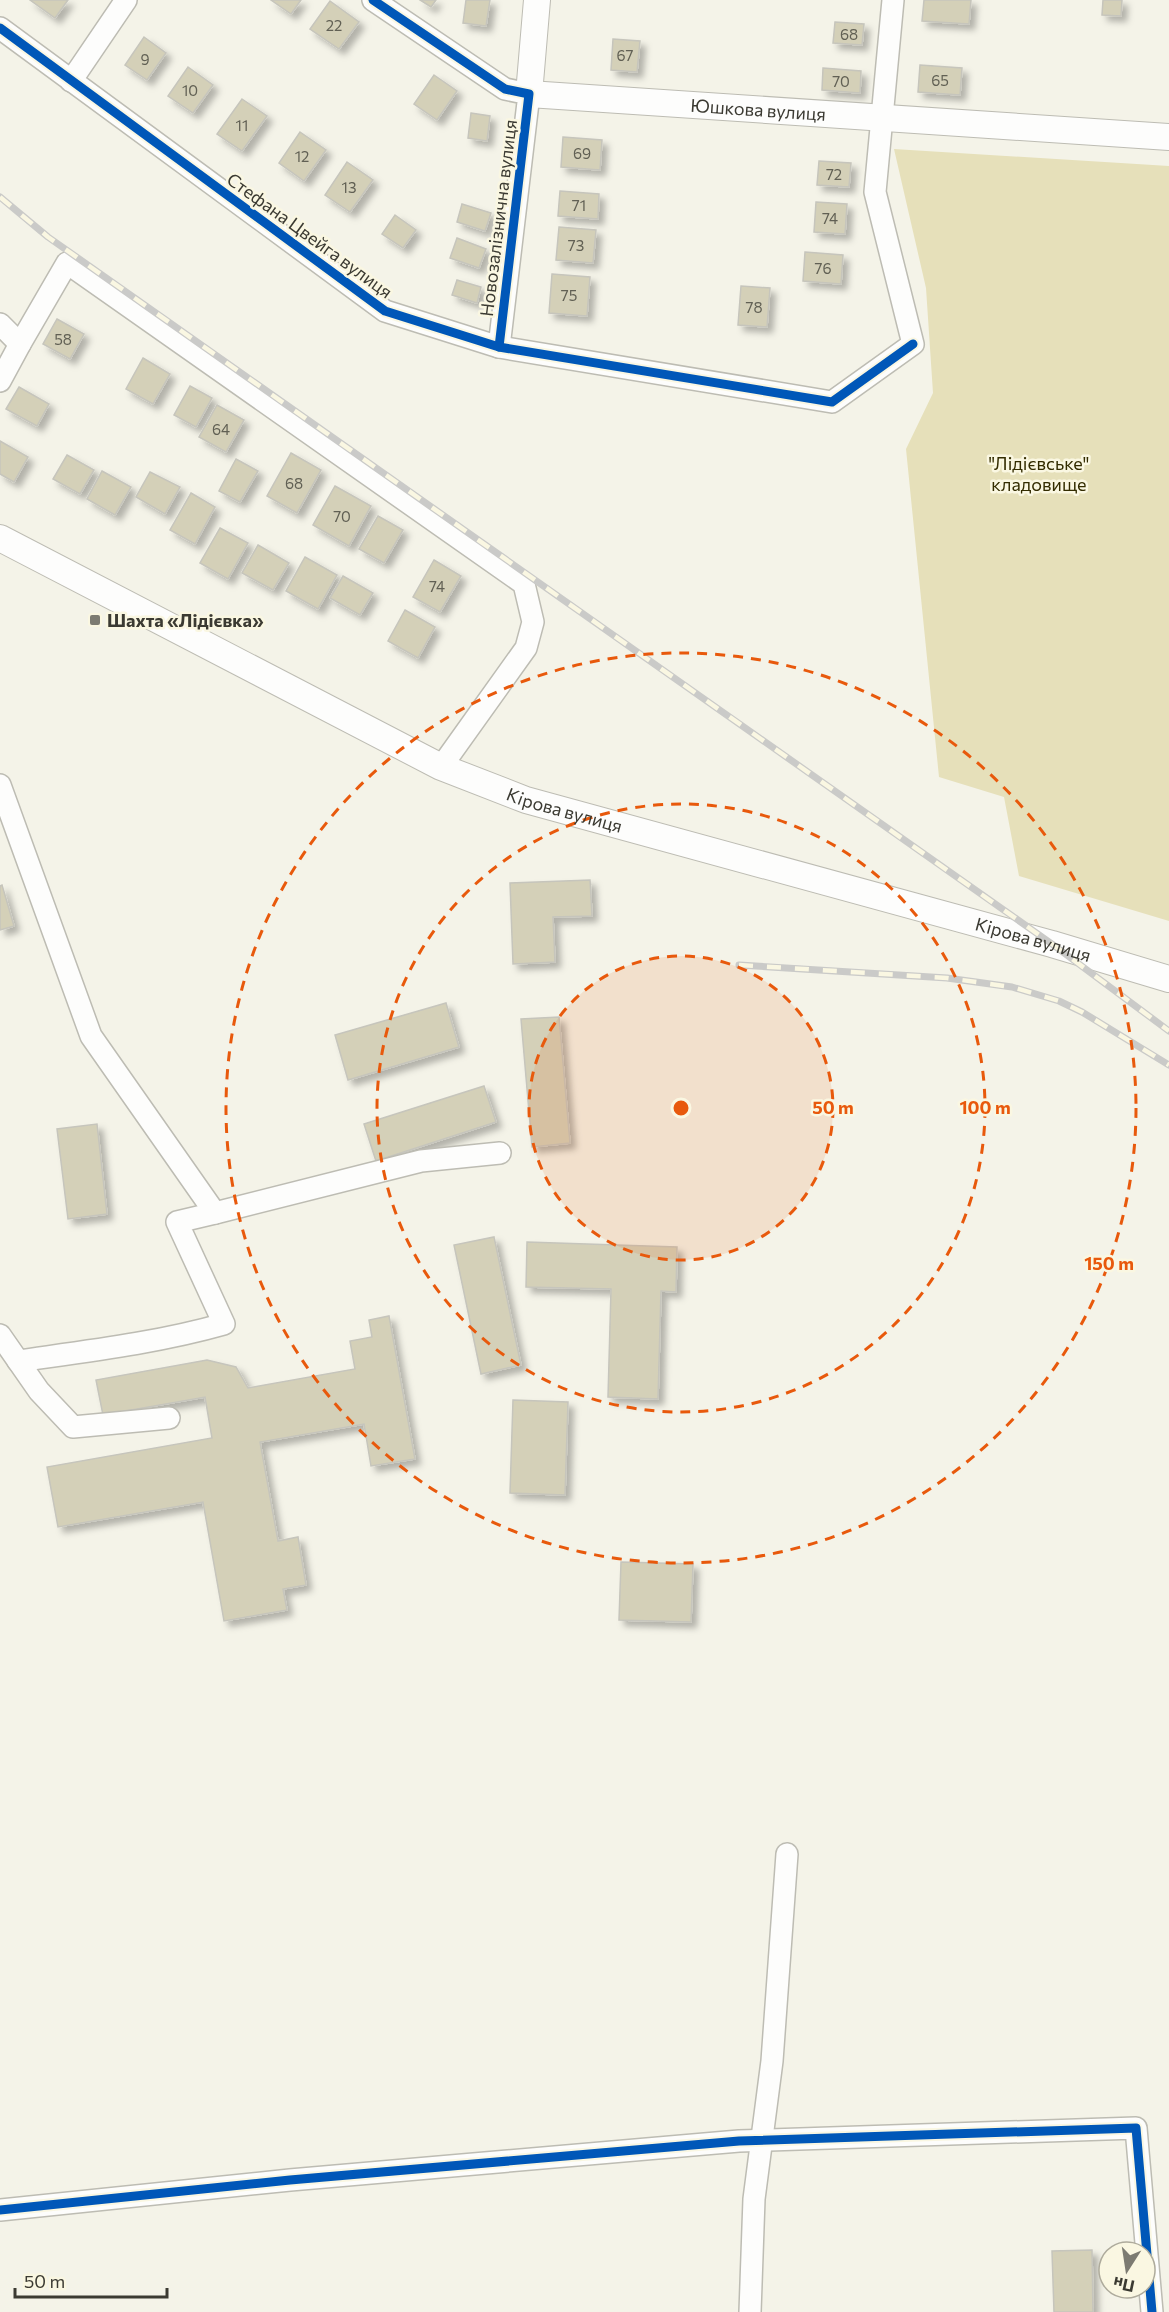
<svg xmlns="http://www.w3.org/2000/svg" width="1169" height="2312" viewBox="0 0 1169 2312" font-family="Commissioner,sans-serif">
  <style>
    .green { fill: #e6e0ba }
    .building { fill: #d4d0b8; stroke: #c6c5bc; stroke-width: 1.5; filter: url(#shadow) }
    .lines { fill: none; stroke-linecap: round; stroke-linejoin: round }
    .minor-casing { stroke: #bdbcb3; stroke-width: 24 }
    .major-casing { stroke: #bdbcb3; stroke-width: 28 }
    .minor { stroke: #fdfdfc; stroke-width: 21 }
    .major { stroke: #fdfdfc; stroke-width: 26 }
    .rail-casing { stroke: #cacac8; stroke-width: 7 }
    .rail { stroke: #faf7e2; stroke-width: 4.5; stroke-dasharray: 14; stroke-linecap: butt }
    .cycleway-casing { stroke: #faf7e2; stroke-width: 13 }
    .cycleway { stroke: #0057b8; stroke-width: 9 }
    .ring { fill: none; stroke: #e8590c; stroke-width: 3; stroke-dasharray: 10 8 }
    .poi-dot { fill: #7c7b72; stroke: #faf7e2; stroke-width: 2 }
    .labels { text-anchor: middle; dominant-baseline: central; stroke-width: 5; stroke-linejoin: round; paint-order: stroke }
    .number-label { font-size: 15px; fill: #616054 }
    .street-label { font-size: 18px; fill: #3b3a32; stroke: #faf7e2 }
    .park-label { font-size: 18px; fill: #332c00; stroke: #faf7e2 }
    .poi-label { font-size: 18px; font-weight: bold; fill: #3b3a32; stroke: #faf7e2; text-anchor: start }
    .centre { fill: #e8590c; stroke: #faf7e2; stroke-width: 3 }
    .ring-label { font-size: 18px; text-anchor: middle; font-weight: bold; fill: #e8590c; stroke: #faf7e2; stroke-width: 5; stroke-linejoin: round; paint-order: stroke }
  </style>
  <defs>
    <filter id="shadow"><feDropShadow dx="5.5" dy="5.5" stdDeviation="3" flood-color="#0004"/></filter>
  </defs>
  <rect width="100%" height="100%" fill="#f4f3e8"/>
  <path class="green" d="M894,149L1169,166V921L1019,876L1004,797L939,777L906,449L933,393L926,288Z"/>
  <g class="building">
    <path d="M30,0H68L55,18Z"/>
    <path d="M271,0H301L291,14Z"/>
    <path d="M420,0H436L431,7Z"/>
    <path d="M466,0H490L486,26L463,23Z"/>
    <path d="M924,0H971L969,24L922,21Z"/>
    <path d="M1103,0H1122L1121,16L1102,15Z"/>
    <path d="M330,1L359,22L339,49L310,29Z"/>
    <path d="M835,22L864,24L862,45L833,43Z"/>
    <path d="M144,37L166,53L147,80L125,65Z"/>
    <path d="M613,39L640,41L637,72L611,70Z"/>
    <path d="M920,65L962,68L960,95L918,92Z"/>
    <path d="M188,67L213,85L193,113L168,96Z"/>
    <path d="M823,68L861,71L860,93L822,90Z"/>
    <path d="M434,75L457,91L437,120L414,104Z"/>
    <path d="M242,99L267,116L242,151L217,134Z"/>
    <path d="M471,113L490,116L487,141L468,138Z"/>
    <path d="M300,132L326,150L304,181L279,163Z"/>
    <path d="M563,137L602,140L600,170L561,167Z"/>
    <path d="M819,161L851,163L849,187L817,185Z"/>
    <path d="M347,162L373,180L350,212L325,195Z"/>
    <path d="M560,191L599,194L598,219L558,216Z"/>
    <path d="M816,202L847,204L845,234L814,232Z"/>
    <path d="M462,204L491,213L485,231L457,222Z"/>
    <path d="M395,215L416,230L403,248L382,234Z"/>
    <path d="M559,227L596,230L593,263L556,260Z"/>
    <path d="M457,238L486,249L479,268L450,258Z"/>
    <path d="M805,252L843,255L841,284L803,281Z"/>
    <path d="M552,274L590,277L587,316L549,313Z"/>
    <path d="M457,280L481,287L477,303L452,295Z"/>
    <path d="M741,286L770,288L767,327L738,325Z"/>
    <path d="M57,319L84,334L70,359L43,344Z"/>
    <path d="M143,358L170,374L153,404L126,389Z"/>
    <path d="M190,386L212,398L196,427L174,415Z"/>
    <path d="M19,387L49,404L37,426L6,409Z"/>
    <path d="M217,405L244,420L226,452L199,437Z"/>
    <path d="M0,441L28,457L14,482L0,474Z"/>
    <path d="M291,453L321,470L297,513L267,496Z"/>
    <path d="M67,455L94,470L80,494L53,479Z"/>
    <path d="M236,459L258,471L240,502L219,491Z"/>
    <path d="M102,471L131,487L115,515L87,499Z"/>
    <path d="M150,472L180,487L165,514L136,497Z"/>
    <path d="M335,486L371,506L349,546L313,525Z"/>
    <path d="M191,493L215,507L195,544L170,530Z"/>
    <path d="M378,516L403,530L384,563L359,549Z"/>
    <path d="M220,528L248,543L228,579L200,563Z"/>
    <path d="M258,545L289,563L273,590L242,573Z"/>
    <path d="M305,557L337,575L318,609L286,591Z"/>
    <path d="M434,560L461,576L440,612L413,597Z"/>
    <path d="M343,576L373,593L360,615L330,598Z"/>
    <path d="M405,610L435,627L418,658L388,641Z"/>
    <path d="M590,880L592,916L553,917L555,962L513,964L510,883Z"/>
    <path d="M2,885L14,926L0,930V886Z"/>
    <path d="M446,1003L459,1047L348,1080L335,1035Z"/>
    <path d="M559,1017L570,1143L532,1147L521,1019Z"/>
    <path d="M484,1086L496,1122L376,1161L364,1124Z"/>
    <path d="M97,1124L107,1214L68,1219L57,1129Z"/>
    <path d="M494,1237L521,1365L481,1374L454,1245Z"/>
    <path d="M527,1242L677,1247L676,1292L661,1291L658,1399L608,1397L611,1289L526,1287Z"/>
    <path d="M389,1316L415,1459L371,1466L364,1424L260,1442L278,1541L298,1537L306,1585L283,1589L287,1610L224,1621L203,1502L58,1527L47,1467L212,1438L205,1397L103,1415L96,1380L207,1360L236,1367L248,1388L355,1369L350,1341L372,1337L369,1320Z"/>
    <path d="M513,1400L568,1402L565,1495L510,1493Z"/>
    <path d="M621,1562L693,1564L691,1622L619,1620Z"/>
    <path d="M1092,2250L1093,2312H1054L1052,2251Z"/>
  </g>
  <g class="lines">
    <defs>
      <g id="minor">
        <path d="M373,0L505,89L529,94L499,347"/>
        <path d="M0,28L385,311L499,347L832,402L913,344L875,192L893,0"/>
        <path d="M71,81L126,0"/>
        <path d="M0,324L20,344L0,381"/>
        <path d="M20,344L67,263L524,584L533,622L526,648L441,767"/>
        <path d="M0,785L91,1036L215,1213L421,1161L500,1153"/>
        <path d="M0,1335L39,1391L73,1427L169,1418"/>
        <path d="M18,1361C88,1351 157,1343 224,1324L177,1222L215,1213"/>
        <path d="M0,2210L290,2180L739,2141L1136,2128L1152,2312"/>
        <path d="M750,2312L754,2199L772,2061L787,1854"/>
      </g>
      <g id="major">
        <path id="s1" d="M537,0L529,94L1169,137"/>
        <path id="s2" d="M0,538L441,767L526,800L1052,944L1169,979"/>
      </g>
    </defs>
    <use href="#minor" class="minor-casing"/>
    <use href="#major" class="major-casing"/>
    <use href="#minor" class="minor"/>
    <use href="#major" class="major"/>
    <defs>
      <g id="rail">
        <path d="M0,197L48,237L1052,944L1169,1031"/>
        <path d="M739,965L947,978L1012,987L1059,1001L1082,1012L1169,1065"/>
      </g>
    </defs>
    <use href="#rail" class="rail-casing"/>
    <use href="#rail" class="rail"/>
    <defs>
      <g id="cycleway">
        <path d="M373,0L505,89L529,94L499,347"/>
        <path d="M0,28L385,311L499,347L832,402L913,344"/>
        <path d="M0,2210L290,2180L739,2141L1136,2128L1152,2312"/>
      </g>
    </defs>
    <use href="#cycleway" class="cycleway-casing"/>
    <use href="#cycleway" class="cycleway"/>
  </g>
  <circle cx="681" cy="1108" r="152" fill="#e8590c" fill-opacity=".12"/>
  <g class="ring">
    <circle cx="681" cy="1108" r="152"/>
    <circle cx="681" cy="1108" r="304"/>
    <circle cx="681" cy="1108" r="455"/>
  </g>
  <rect class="poi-dot" x="89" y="614" width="12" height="12" rx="3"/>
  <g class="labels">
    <g class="number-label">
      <text x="334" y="25">22</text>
      <text x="849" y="34">68</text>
      <text x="625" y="55">67</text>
      <text x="145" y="59">9</text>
      <text x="940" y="80">65</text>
      <text x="841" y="81">70</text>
      <text x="190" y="90">10</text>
      <text x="242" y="125">11</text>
      <text x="582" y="153">69</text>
      <text x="302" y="156">12</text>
      <text x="834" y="174">72</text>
      <text x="349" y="187">13</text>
      <text x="579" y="205">71</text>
      <text x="830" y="218">74</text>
      <text x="576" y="245">73</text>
      <text x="823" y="268">76</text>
      <text x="569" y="295">75</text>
      <text x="754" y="307">78</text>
      <text x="63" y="339">58</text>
      <text x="221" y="429">64</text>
      <text x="294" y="483">68</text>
      <text x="342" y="516">70</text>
      <text x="437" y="586">74</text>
    </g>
    <g class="street-label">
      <text stroke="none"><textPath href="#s1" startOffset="324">Юшкова вулиця</textPath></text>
      <text transform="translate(498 218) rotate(-83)">Новозалізнична вулиця</text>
      <text transform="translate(310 235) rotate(36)">Стефана Цвейга вулиця</text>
      <text stroke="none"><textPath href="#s2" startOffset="628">Кірова вулиця</textPath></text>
      <text stroke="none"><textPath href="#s2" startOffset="1114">Кірова вулиця</textPath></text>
    </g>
    <g class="park-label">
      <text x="1039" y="463">"Лідієвське"<tspan x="1039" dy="21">кладовище</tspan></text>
    </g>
    <g class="poi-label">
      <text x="107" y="620">Шахта «Лідієвка»</text>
    </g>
  </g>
  <circle cx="681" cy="1108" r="9" class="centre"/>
  <g class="ring-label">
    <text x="833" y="1114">50 m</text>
    <text x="985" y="1114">100 m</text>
    <text x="1109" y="1270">150 m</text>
  </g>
  <g transform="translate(1127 2270) rotate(192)"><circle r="28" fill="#faf7e2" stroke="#aeab9c" stroke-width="1.5"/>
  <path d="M0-4.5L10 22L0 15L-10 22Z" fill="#7c7b72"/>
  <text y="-9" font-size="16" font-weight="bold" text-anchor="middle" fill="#3b3a32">Пн</text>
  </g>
  <path d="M15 2288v9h152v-9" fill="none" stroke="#3b3a32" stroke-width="3"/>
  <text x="24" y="2288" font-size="18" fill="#3b3a32" stroke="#faf7e2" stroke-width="4.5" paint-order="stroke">50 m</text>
</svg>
